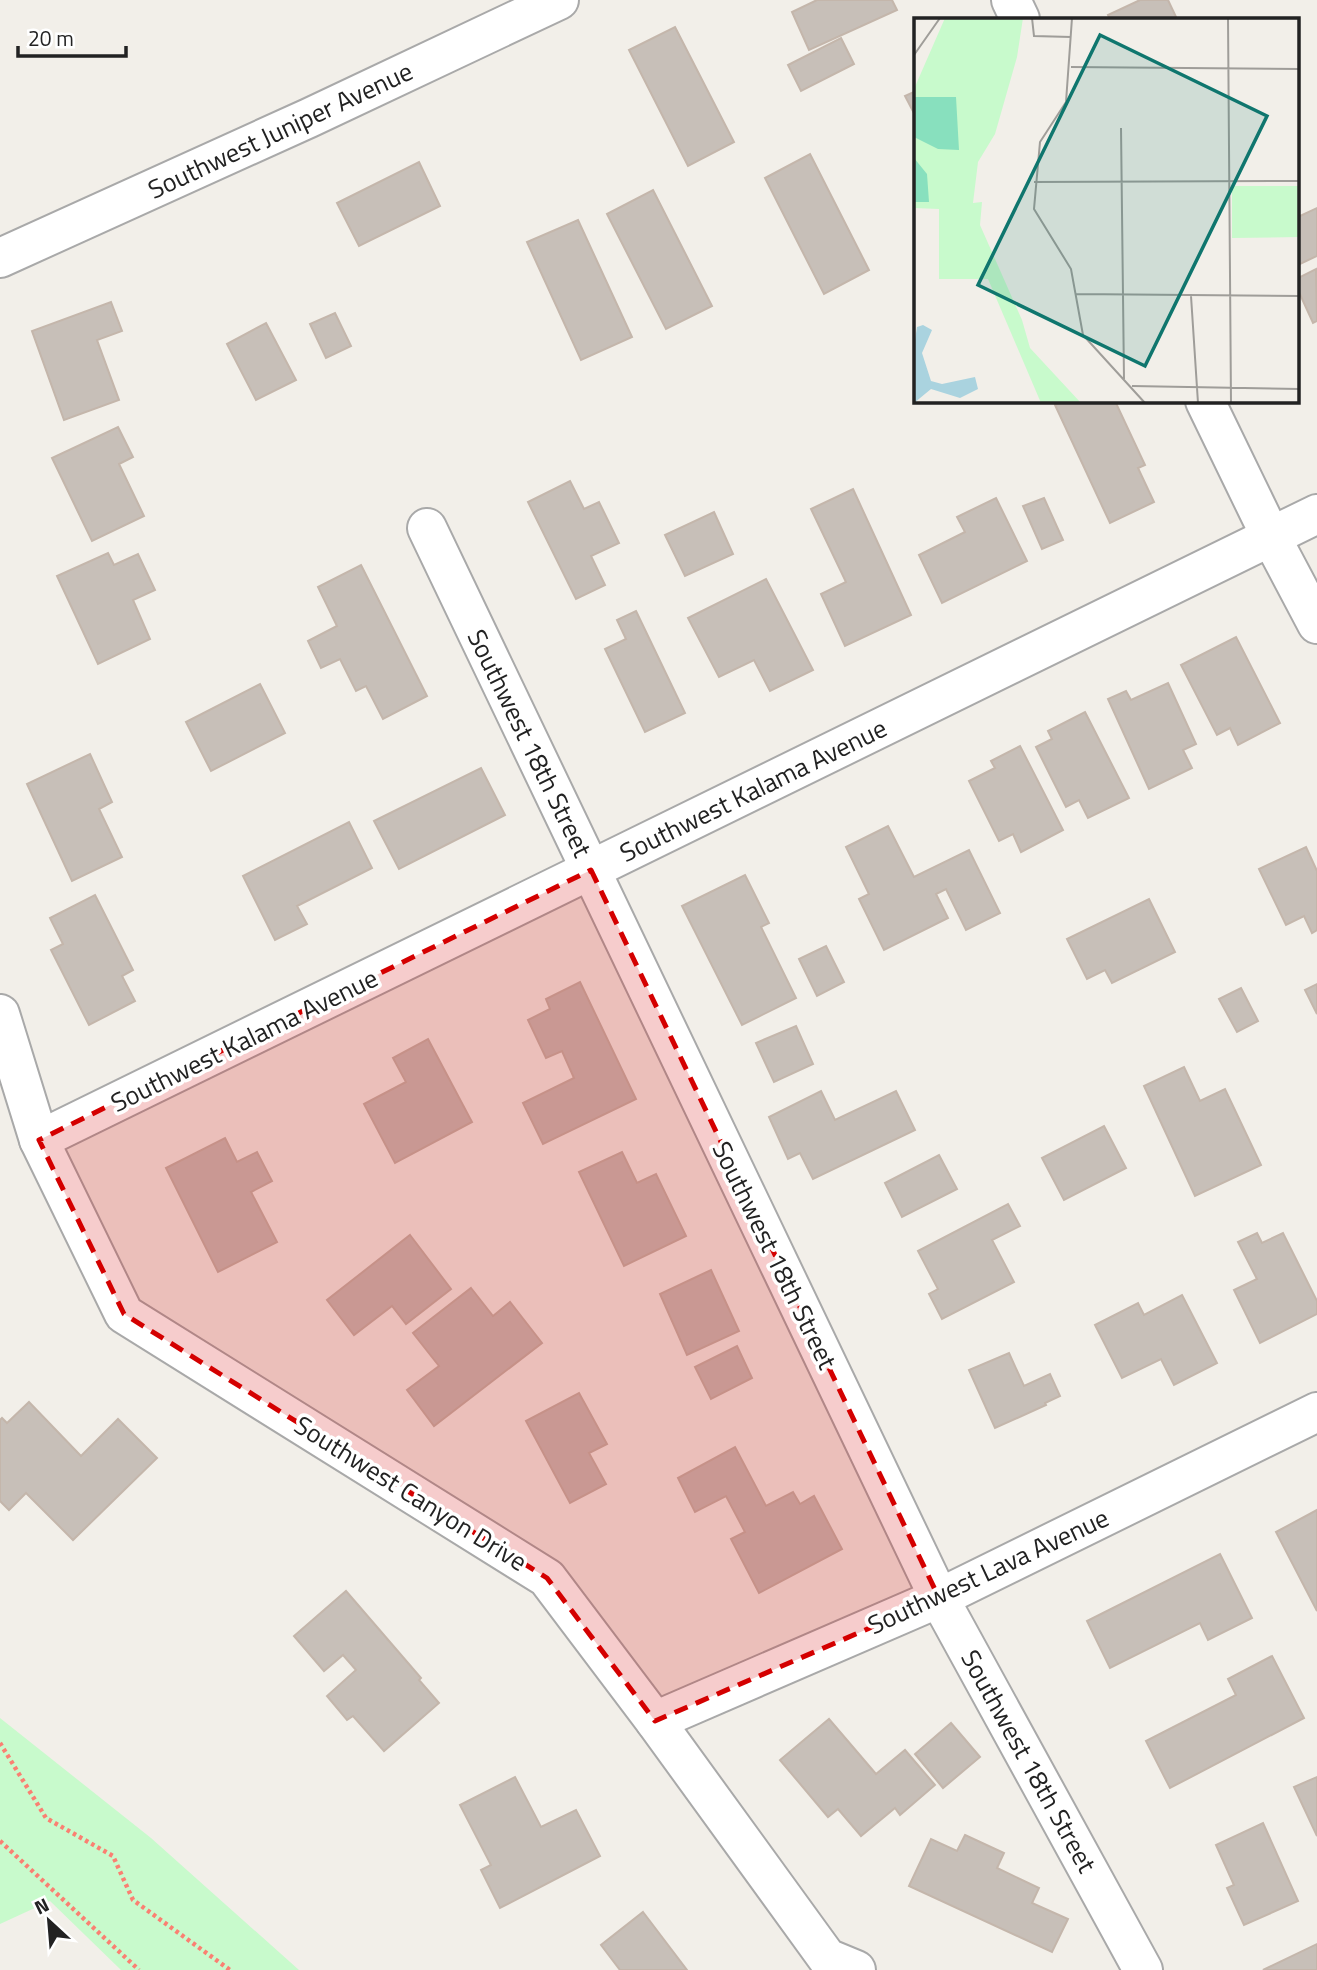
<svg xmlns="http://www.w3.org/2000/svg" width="1317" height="1970" viewBox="0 0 1317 1970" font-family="'Titillium Web',sans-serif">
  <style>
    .park { fill: #c8facc }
    .building { fill: #c7bfb8; stroke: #c4b6ab; stroke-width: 2 }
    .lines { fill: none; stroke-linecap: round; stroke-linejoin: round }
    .minor-casing { stroke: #a9a9a9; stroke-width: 42 }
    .path { stroke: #fa8072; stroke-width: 4.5; stroke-dasharray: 3.5 3.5; stroke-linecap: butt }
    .minor { stroke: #fff; stroke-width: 38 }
    .marked { fill: #d40000; fill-opacity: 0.2; stroke: #d40000; stroke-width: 5; stroke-dasharray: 14 9; stroke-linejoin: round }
    .labels { text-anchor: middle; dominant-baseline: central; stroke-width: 7; stroke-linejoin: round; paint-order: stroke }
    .street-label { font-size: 26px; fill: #222; stroke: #fff }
    .inset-road { fill: none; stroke: #9f9d99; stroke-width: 2 }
    .view { fill: #0f766e; fill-opacity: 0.15; stroke: #0f766e; stroke-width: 3.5 }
    .inset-edge { fill: none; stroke: #222; stroke-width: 3.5 }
  </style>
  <rect width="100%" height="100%" fill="#f2efe9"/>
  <path class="park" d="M0,1718L151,1838L299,1970H121L50,1901L0,1924Z"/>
  <g class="building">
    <path d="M817,0H892L897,10L809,50L792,12Z"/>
    <path d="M1140,0H1168L1177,19H1110L1108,15Z"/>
    <path d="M675,27L734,142L688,166L629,50Z"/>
    <path d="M841,38L854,64L801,91L788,65Z"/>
    <path d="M916,91V117L905,96Z"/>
    <path d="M810,154L869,270L824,294L765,178Z"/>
    <path d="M419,162L440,206L359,246L337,203Z"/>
    <path d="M653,190L712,306L666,329L607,214Z"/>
    <path d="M1317,208V256L1298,265V217Z"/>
    <path d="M578,220L632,337L581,360L527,242Z"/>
    <path d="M1316,269L1317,321L1313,323L1298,290V278Z"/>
    <path d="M111,302L122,331L97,340L119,400L64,420L32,331Z"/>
    <path d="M335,313L351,346L326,358L310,324Z"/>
    <path d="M266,323L296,380L256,400L227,344Z"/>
    <path d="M1065,401H1115L1145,465L1138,468L1154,502L1110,523L1055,405Z"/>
    <path d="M118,427L133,457L119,464L144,516L92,541L52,458Z"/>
    <path d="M570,481L584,509L599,502L619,543L591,556L605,585L576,599L528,502Z"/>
    <path d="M853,489L911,615L845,646L821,594L846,582L811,509Z"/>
    <path d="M996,498L1027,561L942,603L919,555L965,532L957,517Z"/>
    <path d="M1044,498L1063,540L1042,549L1023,506Z"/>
    <path d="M714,512L733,554L685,576L665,535Z"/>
    <path d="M108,553L114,565L138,554L155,590L133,600L150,639L98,664L57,576Z"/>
    <path d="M361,565L427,696L383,719L366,686L356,691L340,659L321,668L308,641L337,626L318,587Z"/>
    <path d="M766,579L813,670L770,691L754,660L719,677L688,618Z"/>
    <path d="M636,611L685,713L645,732L605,649L626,639L617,620Z"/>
    <path d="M1236,637L1280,723L1238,745L1230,728L1217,735L1181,665Z"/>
    <path d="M1168,683L1196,744L1183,750L1192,768L1149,789L1108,699L1126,691L1131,700Z"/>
    <path d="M260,684L285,733L211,771L186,722Z"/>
    <path d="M1085,712L1129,798L1088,818L1079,800L1066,807L1036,747L1052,739L1048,731Z"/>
    <path d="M1020,746L1063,830L1021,852L1013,834L999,841L969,781L995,768L991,761Z"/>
    <path d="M90,754L112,802L99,809L122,857L72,881L27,784Z"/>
    <path d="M481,768L505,815L399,869L374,821Z"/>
    <path d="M349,822L372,868L297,906L307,924L275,940L243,876Z"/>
    <path d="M888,826L914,877L969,850L1000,913L966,930L946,889L936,894L948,918L884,950L859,899L869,894L846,847Z"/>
    <path d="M1306,847L1317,871V930L1312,933L1304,916L1286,925L1259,869Z"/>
    <path d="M745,875L769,923L761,927L796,998L742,1025L682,906Z"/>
    <path d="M95,895L133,970L122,976L135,1001L89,1025L51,950L63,944L50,918Z"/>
    <path d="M1149,899L1175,952L1112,983L1105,970L1087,979L1067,939Z"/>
    <path d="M826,946L844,982L817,996L799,959Z"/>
    <path d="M580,982L636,1099L543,1144L523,1103L574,1078L562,1051L546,1058L528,1020L550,1009L546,999Z"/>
    <path d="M1317,984V1014L1305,990Z"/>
    <path d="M1241,988L1258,1021L1237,1032L1219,999Z"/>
    <path d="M796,1026L813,1064L774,1082L756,1043Z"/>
    <path d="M428,1039L472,1122L395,1163L364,1104L406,1082L393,1058Z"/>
    <path d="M1184,1067L1200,1101L1225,1089L1261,1165L1195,1196L1144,1086Z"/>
    <path d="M821,1091L835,1120L896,1091L915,1130L813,1179L800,1153L788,1159L769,1117Z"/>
    <path d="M1104,1126L1126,1168L1064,1200L1042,1158Z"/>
    <path d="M225,1138L237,1162L257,1152L272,1181L251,1192L277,1242L218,1272L166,1168Z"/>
    <path d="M622,1152L637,1183L656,1174L686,1236L624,1266L579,1172Z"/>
    <path d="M939,1155L957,1189L902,1217L885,1183Z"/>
    <path d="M1008,1204L1020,1226L992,1240L1014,1282L942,1319L929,1294L938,1289L918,1251Z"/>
    <path d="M1257,1233L1262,1243L1283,1233L1317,1301V1314L1260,1343L1234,1290L1257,1279L1238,1242Z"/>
    <path d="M410,1235L451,1289L406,1324L392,1306L354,1335L327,1300Z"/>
    <path d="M711,1270L739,1331L687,1355L660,1294Z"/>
    <path d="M471,1288L493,1316L510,1302L542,1343L434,1426L407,1390L439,1366L413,1333Z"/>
    <path d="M1182,1295L1217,1363L1174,1385L1161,1359L1122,1378L1095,1325L1138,1303L1144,1315Z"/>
    <path d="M737,1346L752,1378L711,1399L695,1367Z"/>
    <path d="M1009,1353L1024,1386L1050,1374L1060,1396L1045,1403L1046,1405L995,1428L969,1370Z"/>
    <path d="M579,1393L607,1444L589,1453L606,1484L570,1503L526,1421Z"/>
    <path d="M29,1402L81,1456L118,1419L157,1458L73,1540L26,1493L9,1510L0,1501V1420L2,1418L7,1423Z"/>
    <path d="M735,1447L766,1506L793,1492L800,1504L814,1496L842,1549L759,1593L731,1539L745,1532L726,1496L695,1512L678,1478Z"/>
    <path d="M1317,1510V1611L1276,1532Z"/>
    <path d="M1220,1554L1252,1618L1208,1640L1200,1623L1110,1668L1087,1621Z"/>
    <path d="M346,1591L421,1678L419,1680L439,1703L384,1751L353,1716L347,1720L327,1696L356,1670L343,1655L324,1671L294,1636Z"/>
    <path d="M1272,1656L1304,1718L1170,1788L1146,1741L1236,1695L1228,1679Z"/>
    <path d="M829,1719L876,1774L905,1750L935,1785L900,1815L895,1808L861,1836L838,1809L828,1817L780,1760Z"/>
    <path d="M951,1723L980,1757L943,1788L915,1754Z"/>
    <path d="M515,1777L541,1827L576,1810L600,1856L500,1908L481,1870L491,1865L460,1805Z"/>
    <path d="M1317,1777V1836L1294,1787Z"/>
    <path d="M1263,1823L1298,1901L1244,1925L1227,1888L1234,1885L1216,1845Z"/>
    <path d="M965,1835L1004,1853L997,1868L1039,1888L1032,1903L1068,1919L1052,1952L909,1886L931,1839L957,1851Z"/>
    <path d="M643,1912L687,1970H620L601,1945Z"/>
    <path d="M1317,1944V1970H1263Z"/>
  </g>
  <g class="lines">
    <defs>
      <g id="minor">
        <path d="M1011,0L1020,19"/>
        <path d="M0,258L309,118L559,0"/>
        <path d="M1205,401L1271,537L1317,624"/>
        <path d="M427,528L939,1598L1143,1970"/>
        <path d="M0,1014L39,1140L124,1314L547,1578L655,1721L827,1958L856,1970"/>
        <path d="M39,1140L1317,514"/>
        <path d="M655,1721L939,1598L1317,1412"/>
      </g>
    </defs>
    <use href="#minor" class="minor-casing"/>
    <g class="path">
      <path d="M0,1743L46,1818L113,1856L133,1900L230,1970"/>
      <path d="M0,1841L139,1970"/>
    </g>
    <use href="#minor" class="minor"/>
  </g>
  <path class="marked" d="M591,870L939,1598L655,1721L547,1578L124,1314L39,1140Z"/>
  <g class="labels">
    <g class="street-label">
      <text transform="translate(280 130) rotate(-25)">Southwest Juniper Avenue</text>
      <text transform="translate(530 743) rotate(64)">Southwest 18th Street</text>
      <text transform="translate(753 790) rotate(-26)">Southwest Kalama Avenue</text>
      <text transform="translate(244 1040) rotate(-26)">Southwest Kalama Avenue</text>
      <text transform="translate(775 1255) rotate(64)">Southwest 18th Street</text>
      <text transform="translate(411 1493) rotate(32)">Southwest Canyon Drive</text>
      <text transform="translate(988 1571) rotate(-25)">Southwest Lava Avenue</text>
      <text transform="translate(1029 1761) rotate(61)">Southwest 18th Street</text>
    </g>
  </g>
  <g transform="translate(914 18)">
    <rect width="385" height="385" fill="#f2efe9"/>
    <path d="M31,0H109L103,39L81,116L64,144L59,185L68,184L66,207L108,302L116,330L167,385H127L74,261H25V191L0,190V71ZM318,168H385V219L318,220Z" fill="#c8facc"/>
    <path d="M0,79H42L45,132L24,131L0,119ZM0,140L13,156L15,184H0Z" fill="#88e0be"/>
    <path d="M9,307L18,312L8,335L17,363L28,366L61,359L64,371L46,380L17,371L0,385V328L3,309Z" fill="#aad3df"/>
    <path class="inset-road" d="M118,0L120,18L157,19M158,0L152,84L126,124L120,191L157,251L169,317L231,385M314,0L317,385M0,37L26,0M157,49L385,51M207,110L210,361M120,164L385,163M162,276L385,278M277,278L284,385M218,368L385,371"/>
    <path class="view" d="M186,17L353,98L231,348L64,267Z"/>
    <rect width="385" height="385" class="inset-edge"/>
  </g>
  <g transform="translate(49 1921) rotate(334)" stroke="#ffffff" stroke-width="5" paint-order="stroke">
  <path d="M0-5L12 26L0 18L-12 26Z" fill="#222222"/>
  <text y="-10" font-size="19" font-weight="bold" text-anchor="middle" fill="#222222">N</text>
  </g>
  <path d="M18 46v10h108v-10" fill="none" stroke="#222222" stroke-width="3.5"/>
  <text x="28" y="46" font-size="21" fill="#222222" stroke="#ffffff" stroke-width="5" paint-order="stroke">20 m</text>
</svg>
